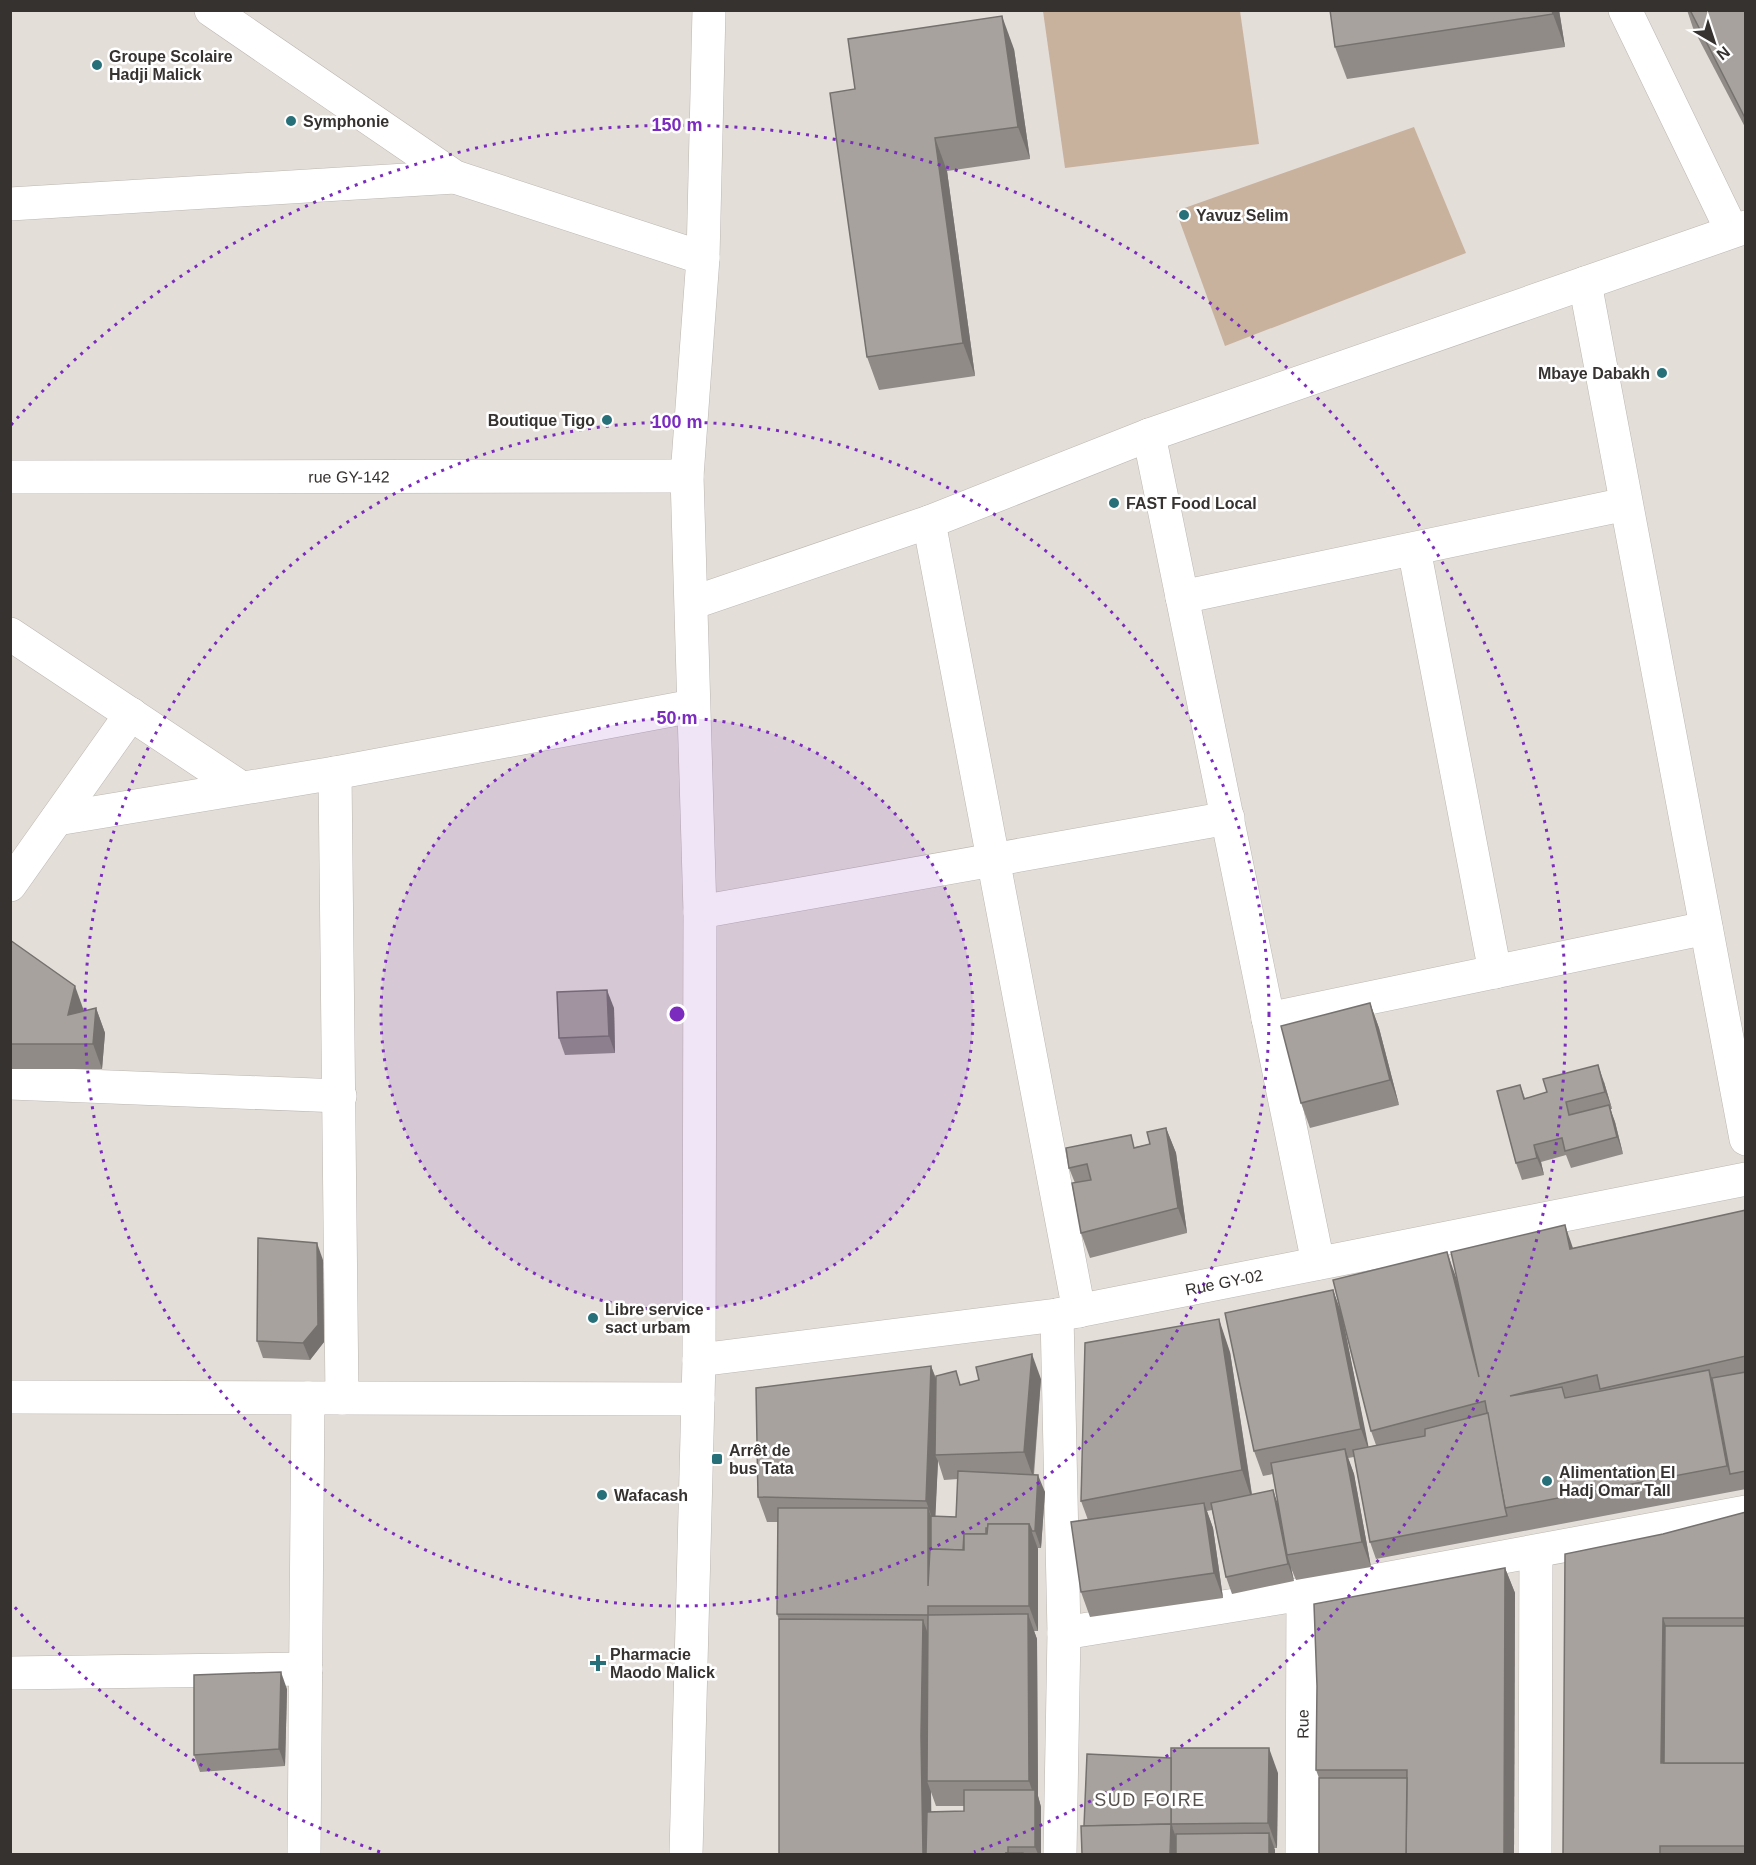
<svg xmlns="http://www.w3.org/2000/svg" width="1756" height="1865" viewBox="0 0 1756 1865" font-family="Arial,sans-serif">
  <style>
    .pitch { fill: #c8b19d }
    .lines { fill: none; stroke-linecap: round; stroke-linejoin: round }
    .minor-casing { stroke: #bcb6b1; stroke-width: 34 }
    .minor { stroke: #fff; stroke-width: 33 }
    .wall { fill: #908b87; fill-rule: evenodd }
    .shaded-wall { fill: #75716e }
    .building { fill: #a7a29d; stroke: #75716e; stroke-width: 1.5 }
    .ring { fill: none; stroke: #7b2cbf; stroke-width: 3; stroke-dasharray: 3 6 }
    .poi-dot { fill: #277079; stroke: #fff; stroke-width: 2 }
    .labels { text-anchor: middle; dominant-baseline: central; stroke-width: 5; stroke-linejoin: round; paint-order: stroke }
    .poi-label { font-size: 16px; font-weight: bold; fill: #353230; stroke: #fff; text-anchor: start }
    .street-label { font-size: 16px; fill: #353230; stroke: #fff }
    .neighbourhood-label { font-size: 18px; letter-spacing: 1.5px; fill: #56514d; stroke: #fff }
    .centre { fill: #7b2cbf; stroke: #fff; stroke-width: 3 }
    .ring-label { font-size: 18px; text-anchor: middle; font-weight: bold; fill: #7b2cbf; stroke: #fff; stroke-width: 5; stroke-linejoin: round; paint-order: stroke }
  </style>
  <rect width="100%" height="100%" fill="#e4ded9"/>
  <g class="pitch">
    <path d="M1043,11H1240L1259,144L1065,168Z"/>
    <path d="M1414,127L1466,253L1225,346L1176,211Z"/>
  </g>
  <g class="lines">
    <defs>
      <g id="minor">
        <path d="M211,10L455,177L703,258"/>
        <path d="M1625,10L1732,231"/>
        <path d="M10,204L455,177"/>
        <path d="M1585,283L1746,1139"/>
        <path d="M1149,435L1318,1263"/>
        <path id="s1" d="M10,477L687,476"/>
        <path d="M929,522L1079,1311"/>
        <path d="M1414,549L1495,972"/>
        <path d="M1182,597L1626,504"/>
        <path d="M692,603L929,522L1149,435L1746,227"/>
        <path d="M10,634L240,787"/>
        <path d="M335,773L342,1398"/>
        <path d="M57,819L335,773L693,706"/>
        <path d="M10,885L131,714"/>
        <path d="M700,912L1228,818"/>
        <path d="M1268,1019L1706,928"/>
        <path d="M10,1083L340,1096"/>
        <path d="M1057,1315L1064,1633L1060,1854"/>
        <path id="s2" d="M699,1360L1057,1315L1746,1179"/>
        <path d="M10,1397L698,1399"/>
        <path d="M1064,1633L1303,1594L1746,1512"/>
        <path d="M10,1673L306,1669"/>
        <path d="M304,1854L308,1398"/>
        <path d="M686,1854L699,1360L700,912L687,476L703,258L709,10"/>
        <path id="s3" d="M1302,1854L1303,1594"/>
        <path d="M1535,1854L1536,1552"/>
      </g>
    </defs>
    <use href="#minor" class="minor-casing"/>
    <use href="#minor" class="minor"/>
  </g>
  <g class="wall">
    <path d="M1559,10L1565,47L1347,79L1335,47Z"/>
    <path d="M1687,10H1746V129L1693,28Z"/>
    <path d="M1014,49L1030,159L947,171L975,376L879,390L867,357L855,89Z"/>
    <path d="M10,940L84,1011L96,1008L105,1033L102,1069H10Z"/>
    <path d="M1370,1003L1379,1028L1399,1105L1310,1128L1301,1103Z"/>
    <path d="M614,1008L615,1053L565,1055L559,1038Z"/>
    <path d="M1604,1082L1612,1109H1610L1615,1122L1623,1154L1571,1168L1566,1155L1541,1162L1544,1175L1522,1180L1516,1163L1520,1085L1525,1098Z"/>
    <path d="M1166,1128L1176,1153L1187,1233L1090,1258L1081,1233L1075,1183L1069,1168L1135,1147L1150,1144Z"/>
    <path d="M1746,1210V1489L1376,1559L1370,1542L1354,1457L1348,1458L1354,1474L1371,1567L1296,1580L1291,1568L1294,1581L1232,1594L1226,1577L1212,1510L1207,1511L1213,1528L1223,1598L1090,1617L1081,1592L1088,1520L1081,1501L1230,1352L1252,1494L1278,1503L1273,1474L1263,1476L1254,1451L1333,1290L1342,1315L1368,1447L1376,1445L1371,1431L1456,1277L1460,1291L1573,1248Z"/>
    <path d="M323,1260L324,1342L310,1360L263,1358L257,1341Z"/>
    <path d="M931,1366L936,1378L961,1384L1041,1379L1034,1475L1045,1492L1041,1548H1038V1631H1034L1037,1639L1038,1796L1041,1807V1854H779V1620L777,1614L778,1522H767L758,1497ZM938,1461L944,1480L958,1479L956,1517L935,1516ZM931,1792L936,1806H964V1811L931,1812Z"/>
    <path d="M1746,1512V1854H1563L1663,1534Z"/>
    <path d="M1505,1568L1515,1593L1514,1854L1319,1778L1316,1770Z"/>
    <path d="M287,1689L285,1766L200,1772L194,1755Z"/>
    <path d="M1278,1773L1277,1848H1274L1275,1850L1084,1826Z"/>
  </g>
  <g class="shaded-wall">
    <path d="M1552,10H1559L1565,47L1553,14Z"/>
    <path d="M1002,16L1014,49L1030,159L1018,127Z"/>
    <path d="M935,138L947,171L975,376L963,343Z"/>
    <path d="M75,986L84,1011L68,1015Z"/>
    <path d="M607,990L614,1008L615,1053L609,1036Z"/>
    <path d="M1370,1003L1379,1028L1399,1105L1390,1080Z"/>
    <path d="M96,1008L105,1033L102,1069L93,1044Z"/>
    <path d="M1598,1065L1604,1082L1612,1109L1605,1092Z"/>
    <path d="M1609,1105L1615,1122L1623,1154L1617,1137Z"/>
    <path d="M1166,1128L1176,1153L1187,1233L1178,1208Z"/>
    <path d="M1534,1145L1541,1162L1544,1175L1537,1158Z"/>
    <path d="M1565,1225L1574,1251L1570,1249Z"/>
    <path d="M317,1243L323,1260L324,1342L310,1360L303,1343Z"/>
    <path d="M1447,1252L1456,1277L1488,1402L1479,1377Z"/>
    <path d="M1333,1290L1342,1315L1370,1454L1361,1429Z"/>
    <path d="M1219,1319L1230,1352L1253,1503L1242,1470Z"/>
    <path d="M1032,1354L1041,1379L1033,1477L1024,1452Z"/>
    <path d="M931,1366L940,1391L935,1455L938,1461L935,1526L926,1501Z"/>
    <path d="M1709,1370L1718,1395L1730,1474L1727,1466Z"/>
    <path d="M1345,1449L1354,1474L1371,1567L1362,1542Z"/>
    <path d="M1038,1475L1045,1492L1041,1548L1035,1531Z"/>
    <path d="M1273,1490L1279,1507L1287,1555L1291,1568L1294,1581L1288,1564Z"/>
    <path d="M1204,1503L1213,1528L1223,1598L1214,1573Z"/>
    <path d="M928,1508L937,1533L928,1586Z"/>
    <path d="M1029,1524L1038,1549V1631L1029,1606Z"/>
    <path d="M1505,1568L1515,1593L1514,1854H1504Z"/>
    <path d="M1028,1614L1037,1639L1038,1796L1041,1807V1854H1038L1035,1847V1799L1029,1781Z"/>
    <path d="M1663,1618L1672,1643L1664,1771L1661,1763Z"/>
    <path d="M923,1620L932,1645L927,1781L931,1792L932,1854H923L921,1736Z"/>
    <path d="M281,1672L287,1689L285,1766L279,1749Z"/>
    <path d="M1269,1748L1278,1773L1277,1848L1268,1823Z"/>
    <path d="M1171,1824L1179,1845L1180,1854H1170Z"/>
    <path d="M1269,1833L1275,1850V1854H1269Z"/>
  </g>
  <g class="building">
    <path d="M1330,10H1552L1553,14L1335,47Z"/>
    <path d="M1690,10H1746V120Z"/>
    <path d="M1002,16L1018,127L935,138L963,343L867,357L830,93L855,89L848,39Z"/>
    <path d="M10,940L75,986L68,1015L96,1008L93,1044H10Z"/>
    <path d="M607,990L609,1036L559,1038L557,992Z"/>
    <path d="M1370,1003L1390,1080L1301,1103L1281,1026Z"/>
    <path d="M1598,1065L1605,1092L1566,1102L1569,1115L1609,1105L1617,1137L1565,1151L1562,1138L1534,1145L1537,1158L1516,1163L1497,1091L1520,1085L1524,1099L1547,1092L1543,1079Z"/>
    <path d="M1166,1128L1178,1208L1081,1233L1072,1183L1091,1180L1087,1164L1069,1168L1066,1148L1131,1135L1134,1148L1150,1144L1147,1132Z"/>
    <path d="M1746,1210V1356L1600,1389L1597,1375L1510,1396L1562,1387L1565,1398L1709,1370L1727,1466L1505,1508L1485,1401L1371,1431L1333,1280L1447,1252L1479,1377L1451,1252L1565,1225L1570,1249Z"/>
    <path d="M258,1238L317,1243L318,1325L303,1343L257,1341Z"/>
    <path d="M1333,1290L1361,1429L1254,1451L1225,1313Z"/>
    <path d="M1219,1319L1242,1470L1081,1501L1085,1343Z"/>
    <path d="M1032,1354L1024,1452L935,1455L936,1376L956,1371L960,1385L979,1380L976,1367Z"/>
    <path d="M931,1366L926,1501L758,1497L756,1388Z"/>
    <path d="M1746,1372V1471L1730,1474L1712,1378Z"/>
    <path d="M1488,1413L1505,1508L1507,1516L1370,1542L1353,1450L1425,1436V1429Z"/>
    <path d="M1345,1449L1362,1542L1287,1555L1271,1463Z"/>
    <path d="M958,1471L1038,1475L1035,1531H1032L1029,1524H988V1528H986V1534H964L963,1550L931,1549V1516L956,1517Z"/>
    <path d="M1273,1490L1288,1564L1226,1577L1211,1503Z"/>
    <path d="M1204,1503L1214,1573L1081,1592L1071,1522Z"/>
    <path d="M778,1508H928V1586L930,1549L964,1550V1534H987L988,1524H1029V1606H928V1615L1028,1614L1029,1781H927L928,1615L777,1614Z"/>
    <path d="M1746,1512V1618H1663L1661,1763H1746V1846H1660V1854H1563L1565,1554L1663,1534Z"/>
    <path d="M1505,1568L1504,1854H1406L1407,1770H1316L1317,1686L1314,1604Z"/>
    <path d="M779,1619L923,1620L921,1736L923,1854H779Z"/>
    <path d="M1665,1626H1746V1763H1664Z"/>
    <path d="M281,1672L279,1749L194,1755V1675Z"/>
    <path d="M1171,1748H1269L1268,1823L1171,1824Z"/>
    <path d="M1087,1754L1171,1758V1824L1172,1828L1171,1824L1084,1826Z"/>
    <path d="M1319,1778H1407L1406,1854H1319Z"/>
    <path d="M964,1790H1035V1847H1008V1853H1006V1854H926L927,1812L964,1811Z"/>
    <path d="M1171,1824L1170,1854H1082L1081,1826Z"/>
    <path d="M1269,1833V1854H1176V1834Z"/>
    <rect x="1006" y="1853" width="17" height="1"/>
  </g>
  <circle cx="677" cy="1014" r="296" fill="#7b2cbf" fill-opacity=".12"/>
  <g class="ring">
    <circle cx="677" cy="1014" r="296"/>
    <circle cx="677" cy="1014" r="592"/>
    <path d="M380 1852A889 889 0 0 1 11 1603M11 425A889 889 0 1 1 974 1852"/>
  </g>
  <g class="poi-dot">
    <circle cx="97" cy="65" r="6"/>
    <circle cx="291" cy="121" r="6"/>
    <circle cx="1184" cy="215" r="6"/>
    <circle cx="1662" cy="373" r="6"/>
    <circle cx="607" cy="420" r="6"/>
    <circle cx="1114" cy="503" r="6"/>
    <circle cx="593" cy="1318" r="6"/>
    <rect x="711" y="1453" width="12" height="12" rx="3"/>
    <circle cx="1547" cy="1481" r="6"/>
    <circle cx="602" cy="1495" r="6"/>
    <path d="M595 1654h6v6h6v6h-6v6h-6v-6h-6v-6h6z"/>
  </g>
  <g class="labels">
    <g class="poi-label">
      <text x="109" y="56">Groupe Scolaire<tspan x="109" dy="18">Hadji Malick</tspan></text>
      <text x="303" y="121">Symphonie</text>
      <text x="1196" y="215">Yavuz Selim</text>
      <text x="1650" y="373" text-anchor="end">Mbaye Dabakh</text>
      <text x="595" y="420" text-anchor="end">Boutique Tigo</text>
      <text x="1126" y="503">FAST Food Local</text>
      <text x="605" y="1309">Libre service<tspan x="605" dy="18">sact urbam</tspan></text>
      <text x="729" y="1450">Arrêt de<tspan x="729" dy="18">bus Tata</tspan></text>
      <text x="1559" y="1472">Alimentation El<tspan x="1559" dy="18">Hadj Omar Tall</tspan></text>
      <text x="614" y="1495">Wafacash</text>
      <text x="610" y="1654">Pharmacie<tspan x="610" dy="18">Maodo Malick</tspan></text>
    </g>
    <g class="street-label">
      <text stroke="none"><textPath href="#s1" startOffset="339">rue GY-142</textPath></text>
      <text stroke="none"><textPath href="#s2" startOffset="531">Rue GY-02</textPath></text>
      <text stroke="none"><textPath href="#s3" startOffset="130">Rue</textPath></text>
    </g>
    <g class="neighbourhood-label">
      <text x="1150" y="1800">SUD FOIRE</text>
    </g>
  </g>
  <circle cx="677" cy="1014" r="9" class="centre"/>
  <g class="ring-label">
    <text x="677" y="131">150 m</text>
    <text x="677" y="428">100 m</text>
    <text x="677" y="724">50 m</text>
  </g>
  <rect width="1756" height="1865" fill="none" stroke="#353230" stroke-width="24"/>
  <g transform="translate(1714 42) rotate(141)" stroke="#ffffff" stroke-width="4.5" paint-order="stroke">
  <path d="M0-4.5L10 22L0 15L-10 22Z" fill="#353230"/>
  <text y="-9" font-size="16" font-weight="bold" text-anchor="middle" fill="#353230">N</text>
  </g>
</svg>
